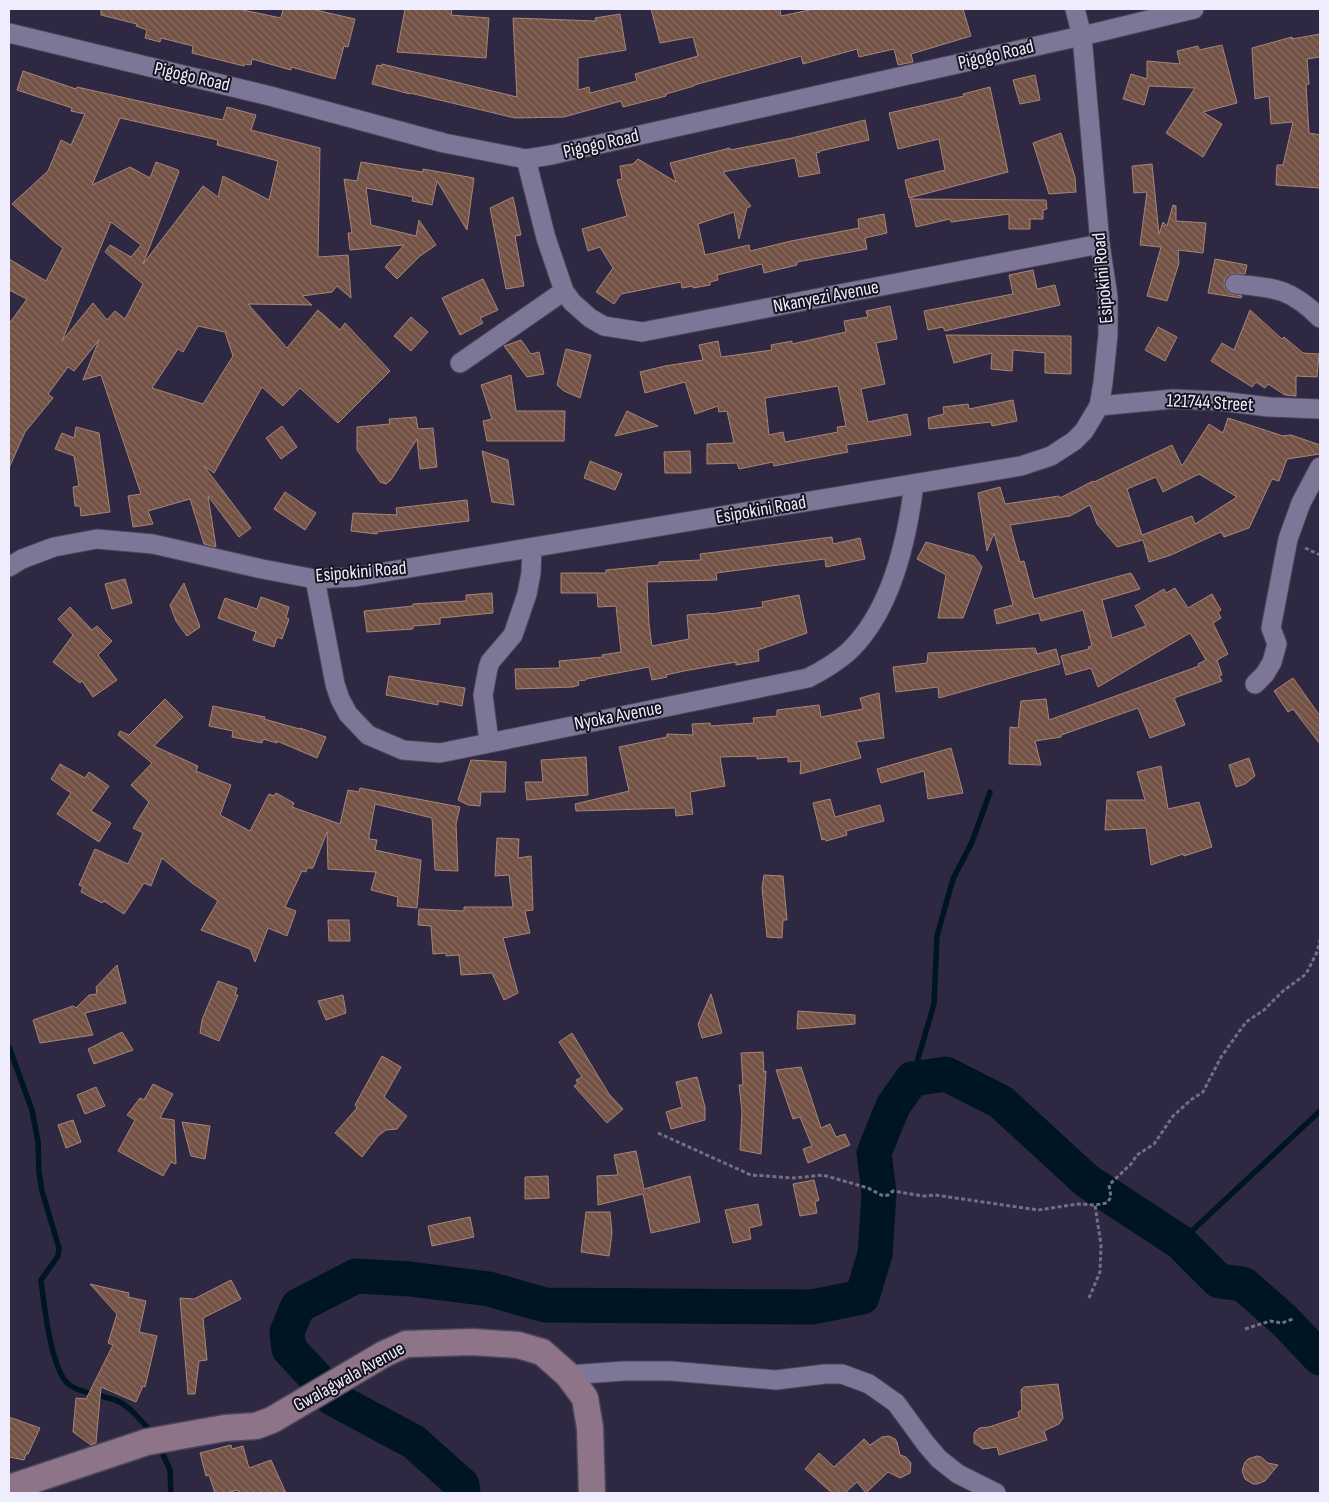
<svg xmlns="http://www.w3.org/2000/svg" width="1329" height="1502" viewBox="0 0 1329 1502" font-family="'Sofia Sans Condensed',sans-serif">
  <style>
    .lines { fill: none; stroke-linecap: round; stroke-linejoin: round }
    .stream { stroke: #001522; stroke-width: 5.5 }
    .river { stroke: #001522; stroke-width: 35 }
    .building { fill: url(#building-back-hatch); stroke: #a88577; fill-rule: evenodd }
    .street-casing { stroke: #4b455b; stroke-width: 21 }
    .secondary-casing { stroke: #4b455b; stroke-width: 29 }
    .path { stroke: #736e86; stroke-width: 3; stroke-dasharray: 4 2.5; stroke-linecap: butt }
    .street { stroke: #7d7696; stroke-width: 19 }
    .secondary { stroke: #8e7488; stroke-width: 26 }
    .labels { text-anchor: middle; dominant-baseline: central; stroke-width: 4; stroke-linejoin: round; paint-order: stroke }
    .street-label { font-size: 19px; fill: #efecfe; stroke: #16131f }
  </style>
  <defs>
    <pattern id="building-back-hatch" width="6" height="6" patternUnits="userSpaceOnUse" patternTransform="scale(1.25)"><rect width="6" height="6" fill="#735245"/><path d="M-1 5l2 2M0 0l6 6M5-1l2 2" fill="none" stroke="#876b61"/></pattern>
  </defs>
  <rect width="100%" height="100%" fill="#2e2843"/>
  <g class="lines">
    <g class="stream">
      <path d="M9,1047L32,1110L38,1142L39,1172L42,1191L59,1248L58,1256L41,1280C44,1303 51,1375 71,1386C84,1394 101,1395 115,1400C128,1404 144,1423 152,1434"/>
      <path d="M912,1079L934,1004L937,936L953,879L972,842L990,792"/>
      <path d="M1180,1242L1320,1111"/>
      <path d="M159,1446L170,1470L171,1493"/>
    </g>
    <g class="river">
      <path d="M318,1380L289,1349L287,1332L298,1306L356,1276L410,1279L489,1289L545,1305L812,1307L862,1297L875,1254L879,1193L874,1153L893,1106L912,1079L946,1074L1001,1102L1087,1181L1180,1242L1219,1281L1243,1284L1285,1321L1320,1358"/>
      <path d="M332,1398L414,1442L462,1485L463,1493"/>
    </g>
  </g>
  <g class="building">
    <path d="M101,9H238L281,18L283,9H311L355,19L348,47L344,46L335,79L291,67V70L252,59L251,65L245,64L244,66L192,53L193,46L161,38L160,42L145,38L147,30L136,26L137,24L101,15Z"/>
    <path d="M405,9H452L451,15L489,18L486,58L397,52Z"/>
    <path d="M651,9H780L781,16L814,9H963L971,36L911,54L913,62L898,65L894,49L859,57L857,49L803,64L801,56L694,85V86L666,94V96L623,107L621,101L564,117L515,118L410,93V94L372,84L377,65L382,66V64L517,97L513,18L596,21L595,18L620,14L626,50L578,58V90L589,87L590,93L637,81L635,74L698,56L693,37L660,43Z"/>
    <path d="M1320,34V57L1307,59L1309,84L1306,85L1309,133L1320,135V188L1276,185L1277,165H1283L1293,122L1271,124L1269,96L1255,99L1252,48L1292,37V39Z"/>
    <path d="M1222,45L1237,103L1203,112L1222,124L1203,157L1166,133L1195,88L1149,86L1144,105L1123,99L1131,74L1147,79V61L1180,64L1177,51L1198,46L1199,50Z"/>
    <path d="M23,71L76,89L77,87L223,120L227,107L256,115L251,130L320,148L318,257L348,255L351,298L337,286L332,292L302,296L312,305L248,304L287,348L318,310L340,330L345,323L390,371L338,423L300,388L283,406L262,387L214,473L204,466L251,528L239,537L208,496L216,547L204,544L190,499L148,511L153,524L133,527L128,496L141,494L101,375L83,380L99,340L74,371L68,367L48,394L53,398L25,432L9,468V324L27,299L9,290V259L46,281L63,248L56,243L12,204L48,171L61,140L71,145L85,114L71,111L72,108L17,90ZM120,118L218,140L217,145L278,161L269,200L223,176L218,197L203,186L143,264L179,172L178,170L156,162L150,178L130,167L92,185ZM111,222L141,245L131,257L110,245L105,252L143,284L125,319L115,311L107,320L93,303L62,341ZM198,326L225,332L233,356L203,404L152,388L178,349L183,352Z"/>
    <path d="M1035,75L1040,100L1020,104L1013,80Z"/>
    <path d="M990,87L1008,172L909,198L905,180L945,170L939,139L898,149L889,113L964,96L963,94Z"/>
    <path d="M865,120L869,140L820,151V152L816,153L820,173L799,177L795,158L723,172L751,206L747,208L739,239L734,212L698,224L705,255L749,245L750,251L791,241L859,228L858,219L884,214L887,233L865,238L867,249L797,262V265L764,273L762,264L717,275L718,280L710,282V285L693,288V286L682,288L681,282L621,294L614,304L596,292L613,268L600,247L588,251L582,229L627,216L617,180L622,179L620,166L633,164L638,159L676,182L670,163L730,148V150L792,138Z"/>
    <path d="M1061,133L1075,177L1076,192L1049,194L1033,143Z"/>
    <path d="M361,162L403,169L423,172V169L474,178L467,230L437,181L432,205L412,201L413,197L366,188L371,225L416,236L419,220L436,245L420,256L397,279L385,267L404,245L350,250L348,233H352L344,179L357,181Z"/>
    <path d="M1152,164L1159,234L1163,222L1167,226L1173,205L1176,206V221L1206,223L1203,253L1178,250L1179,263L1167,301L1147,296L1161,247L1140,245L1147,192L1134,193L1132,166Z"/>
    <path d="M513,197L521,235L515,236L524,286L506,289L490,208Z"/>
    <path d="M910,199L1046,200L1047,209L1043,210V219H1030V229H1009V214L951,222L950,219L916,227Z"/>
    <path d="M1215,259L1247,265L1245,274H1231L1226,277L1224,282L1225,288L1228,293L1242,296L1241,298L1208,293Z"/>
    <path d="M1033,270L1037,289L1055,285L1060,305L945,331L943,327L928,330L924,311L1013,294L1009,275Z"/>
    <path d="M483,279L498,310L480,318L483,323L460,335L442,298Z"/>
    <path d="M890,306L897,339L876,343L885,384L861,389L868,422L907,414L911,435L846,445L848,452L774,466L773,462L739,469L737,463L707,464V444L734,443L727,411L719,412L718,406L695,414L685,382L645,393L640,372L665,366L703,360L699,345L718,341L721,357L772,350L771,345L792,341V344L846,332L844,321L868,317L866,311ZM838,386L846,426L837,427L838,432L785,442L783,432L769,435L765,398Z"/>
    <path d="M1250,310L1282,339L1284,337L1303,353L1319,354L1317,377L1296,376V396L1285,395L1268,384L1265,388L1256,382L1252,387L1211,361L1222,343L1234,350Z"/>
    <path d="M411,317L428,332L411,351L394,336Z"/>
    <path d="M1158,327L1177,337L1165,361L1145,350Z"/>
    <path d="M946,335L1071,336V374L1045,373V353L1013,350L1012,371L991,369L992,353L954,363Z"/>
    <path d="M521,340L531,354L539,352L544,374L527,377L504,346Z"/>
    <path d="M566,349L591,355L580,398L564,391L557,385Z"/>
    <path d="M511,375L516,411H565L564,441H487L483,421L492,419L481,385Z"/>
    <path d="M1013,400L1017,421L992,426L991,422L929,429L928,418L944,414L943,407L968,404L969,409Z"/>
    <path d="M627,411L658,426L615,436Z"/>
    <path d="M416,417L418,429L433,428L437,467L420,469L417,439L391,480L386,484L380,482L357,450V427L390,424L389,419Z"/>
    <path d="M1228,418L1283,436L1291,435L1320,445V454L1287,459L1279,481L1272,479L1249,528L1224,537L1221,532L1171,555L1149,562L1143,540L1117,547L1097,524L1090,505L1070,516L1010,525L1020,562L1024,561L1034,599L1131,573L1140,589L1102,600L1112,638L1146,626L1135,606L1164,589L1166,593L1175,588L1188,608L1212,594L1221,610L1218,612L1221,618L1213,623L1228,654L1217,660L1222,675L1219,676L1222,681L1174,698L1185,725L1150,738L1138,708L1061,735V737L1035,741L1041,765L1009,764L1010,727L1018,728L1021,701L1046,699L1049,720L1199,666L1198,664L1206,660L1190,633L1098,687L1091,668L1066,675L1061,656L1089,649L1088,647L1092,646L1083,610L1041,621L1039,613L997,624L994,610L1013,605L994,533L987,551L978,493L1000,487L1005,504L1059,496L1060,498L1093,481L1094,482L1172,445L1182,466L1209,424L1223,433ZM1199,474L1237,497L1195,524L1192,516L1142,535L1127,489L1156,477L1163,492Z"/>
    <path d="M282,426L297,447L281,459L266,438Z"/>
    <path d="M76,427L99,433L110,512L81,516L80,506H75L73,487L79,486L74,456L55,449L62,433L74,438Z"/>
    <path d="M482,451L508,460L514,505L492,502Z"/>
    <path d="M690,451L691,473H665L664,452Z"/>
    <path d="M590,461L622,474L615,490L584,478Z"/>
    <path d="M285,492L316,513L305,530L274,509Z"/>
    <path d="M467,500L469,521L377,532V534L351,531L353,513L397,515L396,508Z"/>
    <path d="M832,537L833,544L860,538L865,559L826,567L825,559L716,573L717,580L647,582L649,624L652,646L689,639L687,615L710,613V614L763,607L762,602L799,595L807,633L758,650L759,661L736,665V662L684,671L666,675L667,677L652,680L649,667L586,679V680L578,681L579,685L573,687L516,689L515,669L560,668L559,661L603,657L602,655L621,652L616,606L598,607L597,593H561V573H606V570L659,565V562L701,560L700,554Z"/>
    <path d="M926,542L974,556L982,567L963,618H938L946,575L917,559Z"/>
    <path d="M125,579L132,603L112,609L105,584Z"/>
    <path d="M184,583L200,627L187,636L176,621L170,605Z"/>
    <path d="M492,593L493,613L440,618V624L413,626V629L367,632L364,611L413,606V604L466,601V595Z"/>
    <path d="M261,597L289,607L286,618L289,619L282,639L277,637L274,647L253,640L256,632L218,618L225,598L257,609Z"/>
    <path d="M70,607L92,630L97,626L112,641L98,655L117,680L93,697L82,681L80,683L53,662L73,635L58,619Z"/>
    <path d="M1035,648L1037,654L1056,649L1060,664L939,698L938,687L896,692L893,667L927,663L928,653Z"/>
    <path d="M389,676L465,688L462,706L438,701V705L386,695Z"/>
    <path d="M1293,678L1320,716V744L1293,709L1288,712L1274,691Z"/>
    <path d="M879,693L884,738L856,742L861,758L800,774L801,761L788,762V757L757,759V756L720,757L725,786L690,792L693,814L676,816L675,808L576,811L575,804L629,791L619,747L667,737V734L693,735L692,724L710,723L711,726L754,723L753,718L777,716V710L819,705L821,717L863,709L860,698Z"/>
    <path d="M165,699L183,717L154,746L198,766L196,771L231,785L220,815L250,831L269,794L274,796L276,793L294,803L292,807L340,824L348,790L359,792L360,788L460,807L456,824L458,871L435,870L432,818L375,804L369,836V839L377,840L375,850L421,860L417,908L397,906L398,897L371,890L376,872L328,869L327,832L313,868H307L306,872L302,871L285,907L296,911L287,936L268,928L255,962L250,949L201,930L218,901L192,883L162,858L151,886L144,883L124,914L104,901L102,903L81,892L83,887L79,885L95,849L128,864L143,833L133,828L149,802L131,785L152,763L118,735L120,731L129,735Z"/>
    <path d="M213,706L265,717L264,719L300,729V728L326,737L317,758L277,741V743L263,739L262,743L232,737L233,731L209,726Z"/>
    <path d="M951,748L963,793L928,799L924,771L881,783L877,769Z"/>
    <path d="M586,757L588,795L527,800L525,782H543L541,760Z"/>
    <path d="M1249,758L1255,776L1245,784L1236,787L1229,765Z"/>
    <path d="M471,760L506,762L505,792H481L480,806L468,805L458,800Z"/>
    <path d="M60,764L85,778L89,772L109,786L91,811L111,823L99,842L57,814L71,793L51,779Z"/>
    <path d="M1161,766L1168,809L1199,802L1212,847L1184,856L1183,854L1151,865L1146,828L1105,830L1107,800H1145L1137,772Z"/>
    <path d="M830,799L835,817L880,805L884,821L846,831L847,835L826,841L825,839L822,840L813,803Z"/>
    <path d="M497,838L519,839L518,858L531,856L533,910L525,911L530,933L503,938L518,993L504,1000L492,973L461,975L459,955L446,956V953L433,954L431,926L418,925L419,909L464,911V907H513L509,875L495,876Z"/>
    <path d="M764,875L783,876L787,920H783L782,938L767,937L762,888Z"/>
    <path d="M328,920H349L350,941H329Z"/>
    <path d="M117,965L126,1003L85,1013L93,1035L40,1043L33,1020L73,1006L76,1008L89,995L97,994L96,987Z"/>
    <path d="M218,981L237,988L235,995H238L219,1041L200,1033L202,1020Z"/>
    <path d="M711,994L722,1033L702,1038L698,1024Z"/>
    <path d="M343,995L346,1013L326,1020L318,1001Z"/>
    <path d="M798,1011L855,1015V1024L797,1029Z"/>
    <path d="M122,1032L133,1050L94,1064L88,1049Z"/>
    <path d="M572,1033L609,1094L623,1109L607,1123L574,1086L578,1083L576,1080L582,1077L559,1042Z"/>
    <path d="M763,1052L764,1072L766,1071L761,1154L740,1150L742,1111L739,1085H743L741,1053Z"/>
    <path d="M382,1056L401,1067L384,1097L407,1116L397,1129L386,1130L378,1136L362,1157L335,1133L357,1108L355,1105Z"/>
    <path d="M801,1067L821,1128L830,1124L836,1137L845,1134L850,1145L808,1163L803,1149L812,1146L800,1117L793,1119L776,1070Z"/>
    <path d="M697,1077L705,1107V1120L671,1129L666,1112L682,1107L676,1082Z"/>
    <path d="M153,1084L173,1094L160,1118L174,1120L176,1164L171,1162L163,1176L118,1151L135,1120L127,1115L140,1098L144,1100Z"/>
    <path d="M96,1087L105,1106L85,1114L77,1095Z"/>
    <path d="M73,1120L81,1142L66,1148L58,1125Z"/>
    <path d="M182,1122L210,1126L205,1159L191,1156Z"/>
    <path d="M636,1151L644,1189L690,1176L700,1222L651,1233L643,1194L598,1205L597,1176L618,1175L614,1155Z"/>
    <path d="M548,1176L549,1198L525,1199V1177Z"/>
    <path d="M814,1180L819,1200L815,1202L817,1213L800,1216L793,1184Z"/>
    <path d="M758,1204L762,1225L749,1228L751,1239L733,1243L725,1210Z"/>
    <path d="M586,1212H610L612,1233L609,1256L581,1252Z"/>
    <path d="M470,1217L474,1237L432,1246L428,1226Z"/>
    <path d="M231,1280L241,1299L203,1318L207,1360L199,1361L195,1394H188L180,1298L194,1299Z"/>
    <path d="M90,1284L129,1293L128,1297L146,1301L139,1332L157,1336L145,1387L143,1386L136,1402L101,1387L96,1443L91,1445L73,1432L76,1398L86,1399L113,1345L108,1343L117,1314Z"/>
    <path d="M1058,1384L1063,1418L1059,1424L1044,1431L1047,1440L999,1455L997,1447L983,1449L974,1443V1433L979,1428L989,1427L1019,1417L1018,1412L1022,1410L1021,1390L1024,1387Z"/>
    <path d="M9,1417L40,1428L28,1454H26L24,1460L9,1457Z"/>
    <path d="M889,1436L895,1439L897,1442L900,1455L906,1457L911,1463L910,1473L900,1478L888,1472L866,1493L857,1482L845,1493H832L805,1469L819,1453L834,1467L864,1439L870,1445L882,1437Z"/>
    <path d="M231,1445L232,1449L243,1446L249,1468L271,1460L286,1493H239L238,1490L226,1493H215L209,1475L206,1476L200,1453Z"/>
    <path d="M1257,1456L1261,1457L1268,1463L1278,1465L1265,1481L1257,1484H1253L1245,1479L1242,1471L1245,1462L1248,1459Z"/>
  </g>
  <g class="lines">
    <defs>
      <g id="street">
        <path d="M9,33L270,96L444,143L526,159L551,155L1099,32L1194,9"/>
        <path d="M526,159L546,238L564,291L572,302L590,318L604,326L642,332L1100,244"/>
        <path d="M1235,284C1275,288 1290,288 1320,318"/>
        <path d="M460,363L564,291"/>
        <path d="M1099,406L1173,399L1220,401L1269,407L1320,409"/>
        <path d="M9,567L22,559L54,547L97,539L153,544L262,569L315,579L355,577L1021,466L1051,456L1074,441L1084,431L1099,406L1103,383L1108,335V297L1100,244L1082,36L1075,9"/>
        <path d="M315,579L335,684L340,699L348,714L368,735L403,750L440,753L808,678C822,671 835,663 847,653C891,613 907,541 914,484"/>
        <path d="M1255,684L1265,674L1272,662L1277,644L1271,628L1288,539L1301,503L1320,467"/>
        <path d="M489,741L483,695L488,668L490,662L513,635L527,594L531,573L532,548"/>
        <path d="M568,1375L624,1371H671L776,1380L825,1374H842L869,1384L896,1403L926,1444L939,1459L958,1474L996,1493"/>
      </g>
      <path id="secondary" d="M9,1488L147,1442L225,1428L256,1426L272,1420L384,1354L406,1344L472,1342L518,1345L542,1352L568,1375L585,1398L590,1428L592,1493"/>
    </defs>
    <use href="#street" class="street-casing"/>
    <use href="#secondary" class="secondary-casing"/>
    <g class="path">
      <path d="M1305,548L1320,555"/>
      <path d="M658,1133L751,1175L794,1178L823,1175L868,1188L883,1196L888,1195L893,1191L923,1196L935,1195L1038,1210L1078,1204L1095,1205L1107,1203L1111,1197L1109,1185L1131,1164L1137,1155L1154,1144L1173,1116L1192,1099L1203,1092L1221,1057L1246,1022L1264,1010L1283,991L1306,974L1317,952L1320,940"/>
      <path d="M1089,1298L1100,1272L1101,1245L1095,1205"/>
      <path d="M1245,1329L1270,1321L1282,1323L1293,1319"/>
    </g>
    <use href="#street" class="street"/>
    <use href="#secondary" class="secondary"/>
  </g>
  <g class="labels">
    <g class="street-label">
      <text transform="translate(996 55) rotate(-13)">Pigogo Road</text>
      <text transform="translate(192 77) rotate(13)">Pigogo Road</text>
      <text transform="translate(601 144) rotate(-13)">Pigogo Road</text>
      <text transform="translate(1103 278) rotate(-95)">Esipokini Road</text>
      <text transform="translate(826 297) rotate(-11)">Nkanyezi Avenue</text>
      <text transform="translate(1210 403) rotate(3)">121744 Street</text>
      <text transform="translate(761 510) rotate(-10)">Esipokini Road</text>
      <text transform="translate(361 572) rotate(-5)">Esipokini Road</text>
      <text transform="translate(618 716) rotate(-11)">Nyoka Avenue</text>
      <text transform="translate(349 1377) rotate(-29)">Gwalagwala Avenue</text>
    </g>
  </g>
  <rect width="1329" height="1502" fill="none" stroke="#efecfe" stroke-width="20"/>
</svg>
